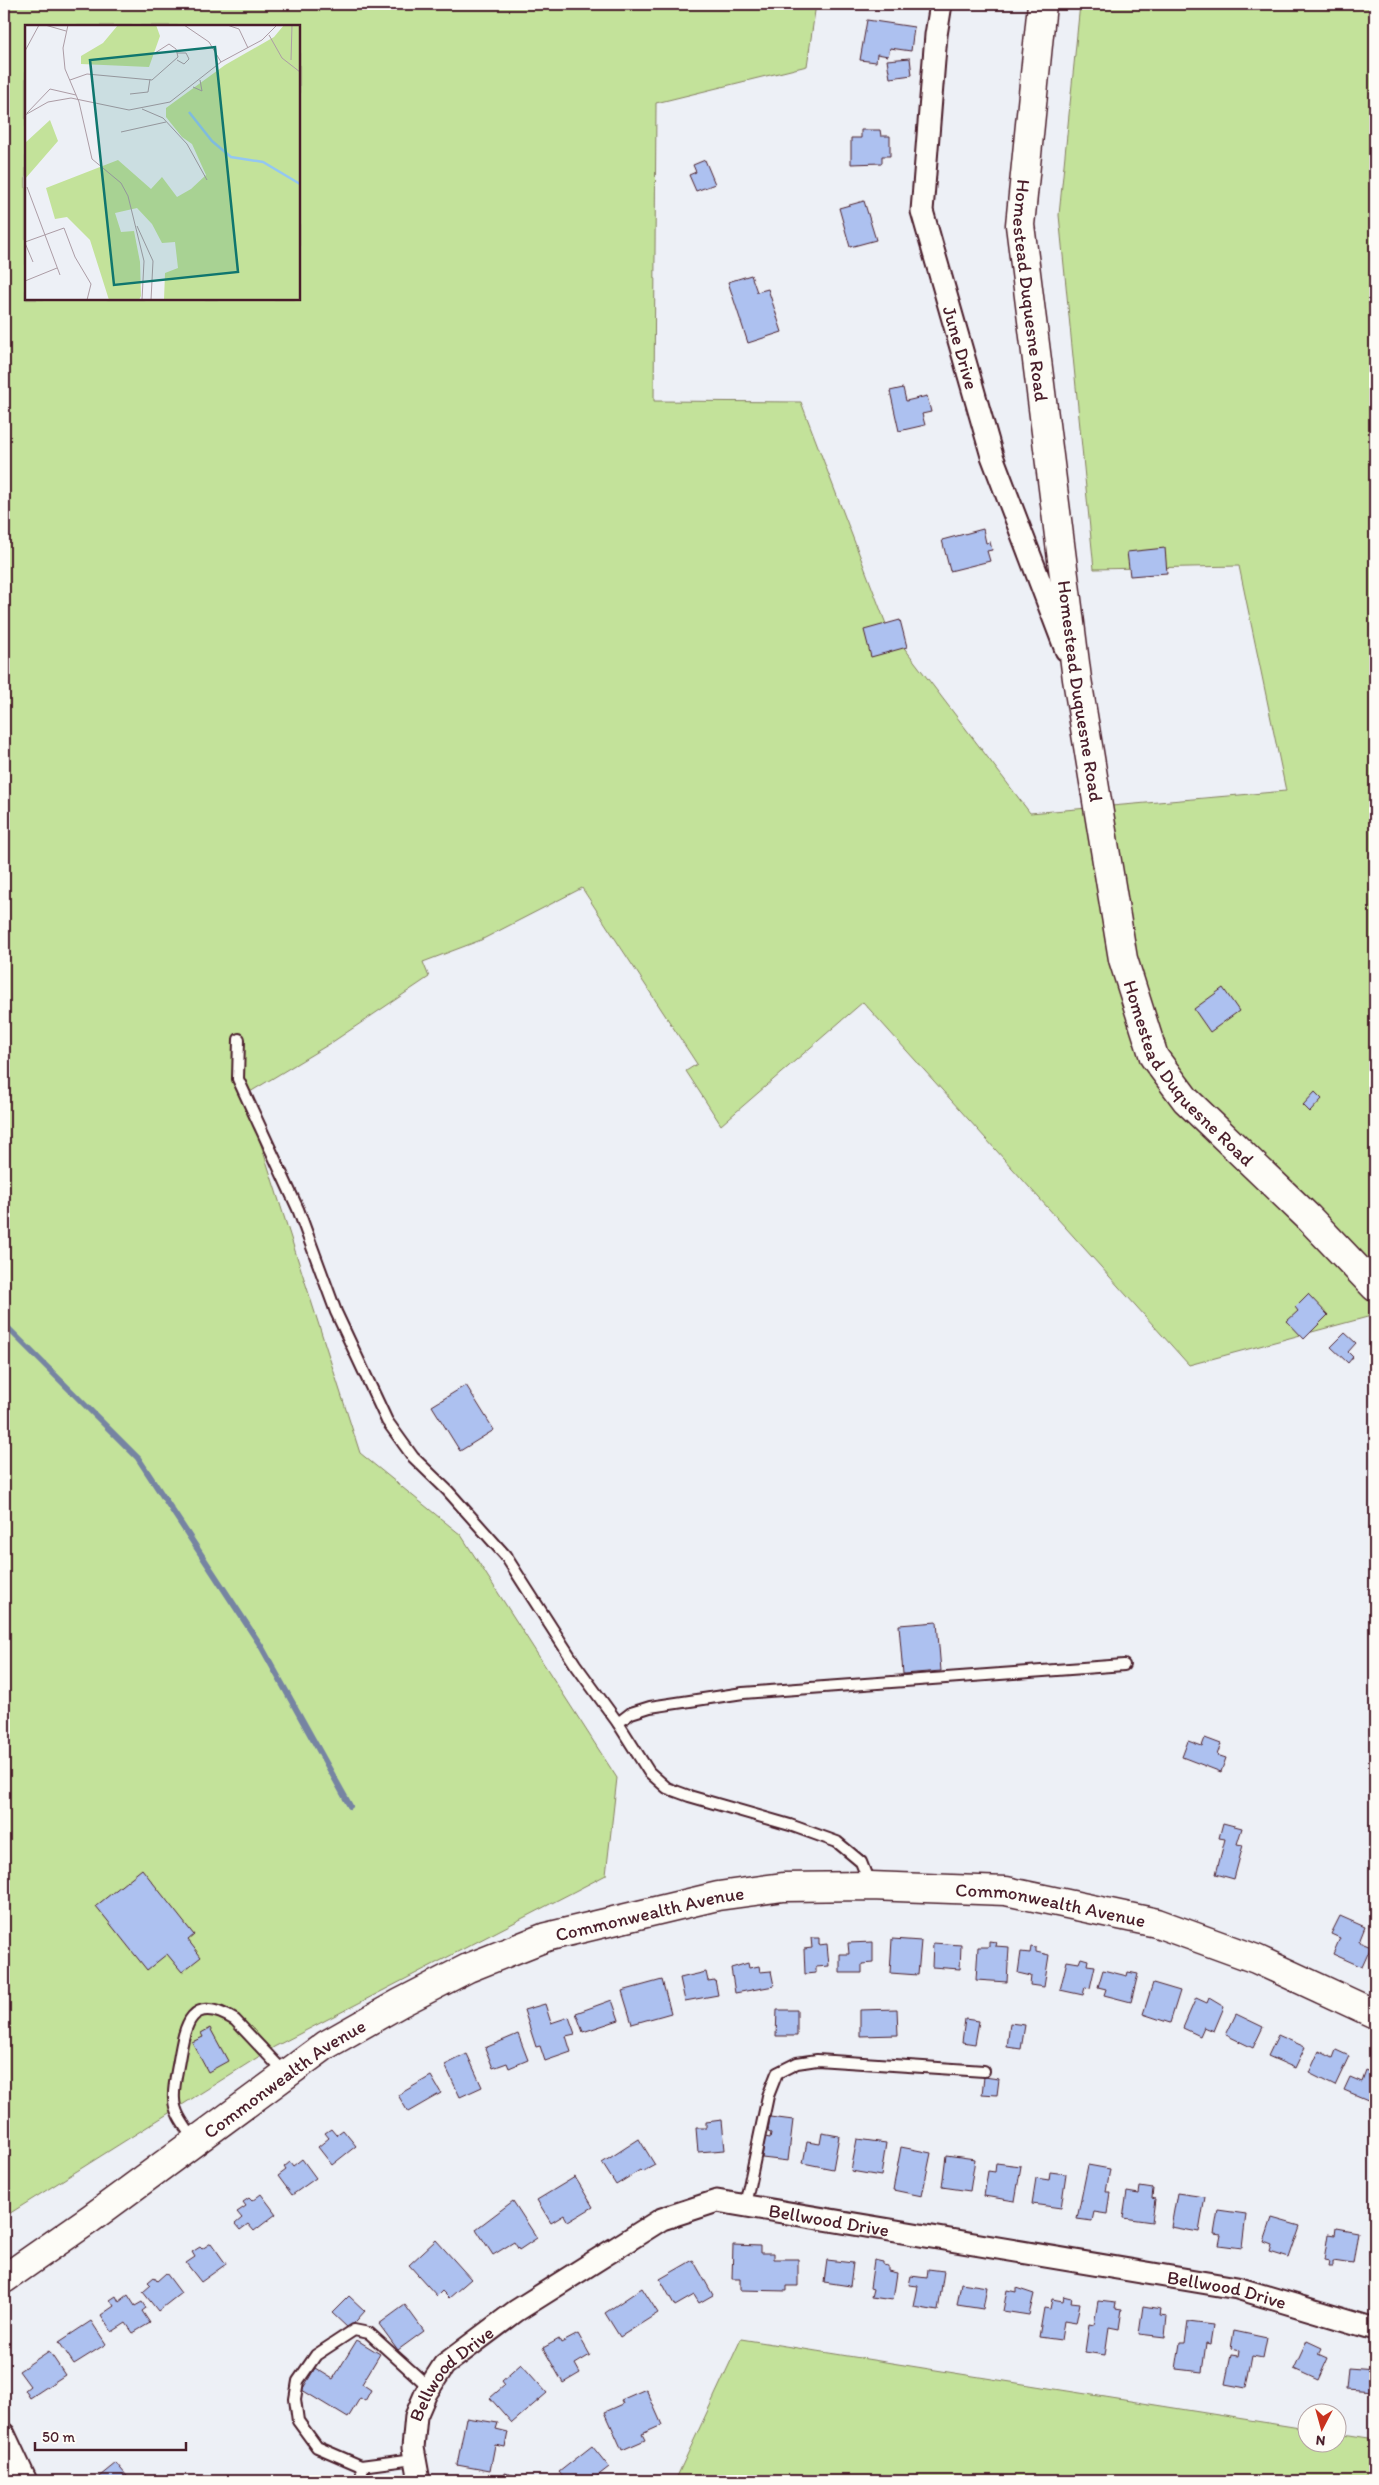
<svg xmlns="http://www.w3.org/2000/svg" width="1379" height="2485" viewBox="0 0 1379 2485" font-family="Itim,sans-serif">
  <style>
    .green { fill: #c3e29a; stroke: #868062; fill-rule: evenodd }
    .lines { fill: none; stroke-linecap: round; stroke-linejoin: round }
    .stream { stroke: #7684a2; stroke-width: 6 }
    .building { fill: #adc1f0; stroke: #4a1f2b }
    .lane-casing { stroke: #4a1f2b; stroke-width: 14 }
    .street-casing { stroke: #4a1f2b; stroke-width: 25 }
    .secondary-casing { stroke: #4a1f2b; stroke-width: 31 }
    .lane { stroke: #fdfcf7; stroke-width: 10 }
    .street { stroke: #fdfcf7; stroke-width: 21 }
    .secondary { stroke: #fdfcf7; stroke-width: 28 }
    .labels { text-anchor: middle; dominant-baseline: central; stroke-width: 5; stroke-linejoin: round; paint-order: stroke }
    .street-label { font-size: 19px; fill: #4a1f2b; stroke: #fdfcf7 }
    .inset-river { fill: none; stroke: #94c7f1; stroke-width: 2.5 }
    .inset-road { fill: none; stroke: #ac9ca5; stroke-width: 1 }
    .view { fill: #0f766e; fill-opacity: 0.15; stroke: #0f766e; stroke-width: 2.5 }
    .inset-edge { fill: none; stroke: #4a1f2b; stroke-width: 2.5 }
  </style>
  <rect width="100%" height="100%" fill="#edf0f6"/>
  <filter id="ink" filterUnits="userSpaceOnUse"><feTurbulence type="fractalNoise" baseFrequency=".02" numOctaves="2"/><feDisplacementMap in="SourceGraphic" scale="10" xChannelSelector="R" yChannelSelector="G"/><feConvolveMatrix kernelMatrix="1 2 1 2 8 2 1 2 1" color-interpolation-filters="sRGB"/></filter>
  <g filter="url(#ink)">
    <g class="green">
      <path d="M4,4H816L807,66L656,103L654,401L801,402L886,624L1030,813L1286,791L1239,566L1094,569L1059,215L1080,4H1375V1315L1189,1365L863,1002L721,1125L686,1071L697,1064L582,888L481,940L423,962L429,977L331,1043L245,1095L360,1453L461,1535L617,1778L606,1875L274,2047L4,2217ZM26,26H299V299H26Z"/>
      <path d="M741,2339L1306,2429V2442H1336L1337,2433L1375,2439V2481H675Z"/>
    </g>
    <g class="lines">
      <path class="stream" d="M4,1324L138,1458L261,1646L350,1806"/>
    </g>
    <g class="building">
      <path d="M867,20L914,27L911,51L890,48L888,56L877,54L876,62L860,60Z"/>
      <path d="M910,58L912,75L890,78L887,60Z"/>
      <path d="M861,130H880L881,136H890V156H882V163L851,164V138H861Z"/>
      <path d="M705,160L715,184L696,191L689,175L696,172L693,165Z"/>
      <path d="M864,201L876,240L850,247L839,208Z"/>
      <path d="M751,275L757,292L768,289L782,332L748,343L728,282Z"/>
      <path d="M903,388L906,401L927,396L931,412L922,414L925,425L899,431L890,391Z"/>
      <path d="M983,529L986,543L990,542L992,550L987,551L990,561L950,571L942,540Z"/>
      <path d="M1165,548L1167,573L1130,576L1127,552Z"/>
      <path d="M900,620L907,647L871,657L864,630Z"/>
      <path d="M1223,988L1239,1011L1210,1032L1194,1009Z"/>
      <path d="M1315,1092L1322,1099L1310,1112L1303,1105Z"/>
      <path d="M1308,1294L1328,1315L1304,1339L1287,1321L1298,1311L1295,1307Z"/>
      <path d="M1345,1333L1356,1343L1348,1352L1353,1357L1348,1363L1331,1347Z"/>
      <path d="M466,1385L494,1430L460,1451L432,1406Z"/>
      <path d="M937,1622L941,1671L903,1674L899,1625Z"/>
      <path d="M1205,1738L1221,1744L1217,1755L1226,1758L1221,1772L1182,1757L1188,1741L1202,1746Z"/>
      <path d="M1223,1823L1242,1828L1237,1844L1243,1845L1234,1879L1216,1874L1225,1839L1219,1838Z"/>
      <path d="M142,1869L194,1935L188,1940L201,1957L182,1972L167,1954L147,1970L96,1906Z"/>
      <path d="M1340,1916L1365,1927L1359,1942L1371,1947L1362,1967L1333,1954L1340,1938L1331,1934Z"/>
      <path d="M811,1938H819V1945L827,1944L829,1966L816,1967V1973L805,1974L804,1949L812,1948Z"/>
      <path d="M892,1939L921,1941L918,1975L890,1973Z"/>
      <path d="M989,1941L996,1942L995,1946L1009,1947L1007,1982L976,1980L978,1947H989Z"/>
      <path d="M873,1942V1963L862,1964V1973H840V1954H849L848,1943Z"/>
      <path d="M933,1943L961,1945L960,1969L932,1967Z"/>
      <path d="M1031,1947L1036,1948V1952L1049,1955L1044,1987L1030,1985L1031,1976L1018,1973L1021,1952L1030,1953Z"/>
      <path d="M1081,1958L1088,1960L1087,1965L1095,1966L1090,1988L1085,1987L1083,1995L1060,1990L1067,1961L1079,1963Z"/>
      <path d="M748,1963L749,1968L759,1966L760,1972L771,1971L774,1986L735,1993L731,1968Z"/>
      <path d="M1103,1970L1127,1976L1128,1972L1138,1974L1131,2002L1104,1995L1106,1989L1098,1987Z"/>
      <path d="M706,1972L708,1981L715,1980L718,1995L685,2001L680,1978Z"/>
      <path d="M662,1980L671,2013L632,2024L622,1991Z"/>
      <path d="M1153,1983L1180,1991L1170,2023L1143,2014Z"/>
      <path d="M1196,1998L1207,2003L1209,1998L1224,2007L1214,2031L1204,2027L1200,2036L1183,2028Z"/>
      <path d="M612,2000L619,2020L583,2032L576,2013Z"/>
      <path d="M545,2004L551,2023L569,2017L575,2034L566,2036L571,2052L545,2061L540,2046L536,2047L524,2010Z"/>
      <path d="M897,2009L898,2035L860,2036V2010Z"/>
      <path d="M777,2010H797V2036H776Z"/>
      <path d="M1236,2014L1263,2027L1253,2048L1226,2035Z"/>
      <path d="M965,2019L979,2021L975,2044L962,2042Z"/>
      <path d="M1010,2023L1025,2025L1021,2049L1007,2047Z"/>
      <path d="M210,2028L228,2061L208,2072L192,2042L203,2037L201,2033Z"/>
      <path d="M518,2034L528,2060L509,2068L507,2063L493,2068L485,2048Z"/>
      <path d="M1278,2035L1305,2047L1295,2068L1268,2056Z"/>
      <path d="M1336,2050L1349,2056L1335,2086L1309,2073L1319,2051L1333,2058Z"/>
      <path d="M467,2054L482,2087L460,2097L445,2065Z"/>
      <path d="M1375,2066V2103L1344,2090L1350,2077L1362,2082L1366,2071L1372,2074Z"/>
      <path d="M431,2076L441,2093L408,2112L398,2095Z"/>
      <path d="M984,2077L999,2079L997,2095L982,2094Z"/>
      <path d="M770,2117L793,2120L788,2161L762,2158L765,2137L770,2138L771,2133L768,2132Z"/>
      <path d="M722,2120L725,2150L698,2152L696,2128H706V2122Z"/>
      <path d="M331,2129L336,2135L343,2130L356,2146L332,2165L318,2147L329,2138L325,2133Z"/>
      <path d="M822,2133L839,2136L833,2169L803,2163L807,2142L820,2144Z"/>
      <path d="M639,2139L655,2165L642,2172L640,2170L616,2185L602,2163Z"/>
      <path d="M857,2139L886,2143L881,2176L851,2171Z"/>
      <path d="M901,2147L931,2153L922,2196L893,2190Z"/>
      <path d="M946,2155L975,2159L970,2191L942,2187Z"/>
      <path d="M302,2159L316,2178L292,2195L278,2176L286,2170L284,2167L290,2162L293,2166Z"/>
      <path d="M996,2163L1021,2166L1015,2201L984,2196L988,2171L995,2172Z"/>
      <path d="M1088,2165L1110,2169L1106,2192H1110L1107,2214L1094,2212L1092,2221L1077,2219Z"/>
      <path d="M1050,2172L1066,2174L1061,2208L1032,2204L1036,2178L1049,2180Z"/>
      <path d="M575,2177L593,2207L568,2222L564,2215L551,2223L537,2200Z"/>
      <path d="M1140,2187L1153,2189L1152,2198L1155,2199L1152,2222L1123,2218L1127,2192L1139,2194Z"/>
      <path d="M1177,2193L1205,2197L1199,2232L1171,2227Z"/>
      <path d="M261,2194L276,2214L254,2231L248,2224L240,2230L235,2224L242,2218L237,2212L246,2206L243,2202L249,2198L252,2201Z"/>
      <path d="M513,2201L537,2238L519,2250L514,2242L493,2255L476,2229Z"/>
      <path d="M1218,2210L1246,2214L1242,2248L1219,2245L1221,2235L1214,2234Z"/>
      <path d="M1272,2218L1300,2226L1289,2258L1270,2252L1272,2245L1264,2242Z"/>
      <path d="M1336,2228L1358,2232L1353,2264L1333,2261V2266H1328L1329,2261L1324,2260L1328,2234L1335,2235Z"/>
      <path d="M436,2240L471,2279L449,2298L442,2291L437,2296L409,2265Z"/>
      <path d="M211,2243L226,2264L201,2282L186,2263L195,2257L192,2252L200,2247L202,2249Z"/>
      <path d="M733,2245L760,2246V2253H774V2259H798V2286H787V2291L740,2290V2279H732Z"/>
      <path d="M693,2260L713,2295L699,2303L694,2295L675,2306L660,2279Z"/>
      <path d="M827,2260L853,2263L850,2286L824,2282Z"/>
      <path d="M874,2260L883,2262V2265L888,2266V2271L897,2273L893,2300L871,2297L873,2289L870,2288Z"/>
      <path d="M928,2269L944,2271L938,2311L914,2307L918,2286L909,2285L911,2276L927,2278Z"/>
      <path d="M166,2273L181,2293L158,2311L143,2292L151,2285L148,2282L154,2277L157,2281Z"/>
      <path d="M961,2283L987,2287L983,2309L957,2305Z"/>
      <path d="M642,2288L658,2313L620,2337L605,2313Z"/>
      <path d="M1016,2288L1034,2294L1029,2315L1003,2311L1007,2290L1016,2292Z"/>
      <path d="M128,2295L135,2306L142,2302L146,2308L142,2311L150,2323L133,2333L126,2323L112,2332L101,2315L114,2306L110,2300L116,2296L119,2302Z"/>
      <path d="M349,2296L365,2311L349,2329L332,2313Z"/>
      <path d="M1064,2296L1072,2298L1071,2302L1080,2303L1076,2323L1064,2321L1061,2340L1039,2337L1044,2308L1050,2309L1052,2299L1063,2301Z"/>
      <path d="M1098,2301L1116,2303L1115,2308L1122,2309L1119,2329L1109,2327L1105,2355L1085,2352L1089,2324L1094,2325Z"/>
      <path d="M405,2305L424,2331L398,2350L379,2324Z"/>
      <path d="M1143,2306L1161,2309L1160,2315L1167,2316L1165,2337L1139,2334Z"/>
      <path d="M91,2321L106,2344L74,2364L59,2342Z"/>
      <path d="M1188,2322L1213,2325L1210,2344L1206,2343L1202,2372L1176,2369L1180,2343H1185Z"/>
      <path d="M1234,2331L1267,2338L1263,2358L1252,2356L1246,2388L1225,2384L1231,2355L1238,2356L1239,2350L1231,2348Z"/>
      <path d="M578,2334L590,2355L575,2364L580,2373L563,2383L543,2348L559,2339L561,2343Z"/>
      <path d="M357,2340L380,2354L362,2384L371,2390L365,2401L360,2398L348,2418L302,2390L315,2368L333,2379Z"/>
      <path d="M1307,2341L1322,2348L1319,2354L1328,2358L1318,2380L1294,2369Z"/>
      <path d="M49,2351L65,2375L30,2398L25,2390L30,2386L19,2371Z"/>
      <path d="M521,2364L547,2393L512,2423L490,2398L505,2385L502,2381Z"/>
      <path d="M1348,2368L1375,2370V2391L1346,2389Z"/>
      <path d="M646,2389L662,2425L642,2434L645,2440L622,2450L605,2412L623,2404L621,2400Z"/>
      <path d="M466,2418L498,2423L496,2429L508,2432L505,2447L495,2445L490,2471L457,2465Z"/>
      <path d="M592,2446L609,2467L591,2481H566L559,2472Z"/>
      <path d="M116,2463L131,2481H96L95,2480Z"/>
      <path d="M504,2473L529,2479L528,2481H503Z"/>
    </g>
    <g class="lines">
      <defs>
        <g id="lane">
          <path d="M239,1039L238,1079L298,1209L336,1312L387,1421L413,1457L448,1491L505,1555L575,1664L618,1723L649,1772L667,1788L689,1796L790,1825L837,1842L861,1862L870,1885"/>
          <path d="M618,1723L631,1713L650,1707L743,1693L1124,1665"/>
          <path d="M194,2140C187,2129 174,2114 174,2099C173,2087 177,2072 179,2060C185,2024 191,1993 235,2020L285,2073"/>
          <path d="M745,2205L768,2096L777,2073L797,2063L817,2060L984,2071"/>
          <path d="M414,2459L361,2466L317,2447L298,2421L295,2399L298,2381L316,2355L354,2330L369,2333L430,2388"/>
          <path d="M361,2466L363,2481"/>
        </g>
        <g id="street">
          <path id="s1" d="M941,4L936,35L922,211L992,456L1066,650"/>
          <path d="M4,2434L26,2481"/>
          <path id="s2" d="M419,2481L413,2448L416,2416L426,2393L444,2365L516,2311L662,2219L717,2201L1237,2288L1375,2329"/>
        </g>
        <g id="secondary">
          <path id="s3" d="M1042,4L1020,225L1077,679L1123,959L1154,1057L1186,1100L1308,1217L1375,1287"/>
          <path id="s4" d="M4,2279L90,2219L326,2045L400,2003L468,1968L546,1937L718,1896L783,1887L870,1886L1006,1891L1157,1923L1256,1959L1375,2014"/>
        </g>
      </defs>
      <use href="#lane" class="lane-casing"/>
      <use href="#street" class="street-casing"/>
      <use href="#secondary" class="secondary-casing"/>
      <use href="#lane" class="lane"/>
      <use href="#street" class="street"/>
      <use href="#secondary" class="secondary"/>
    </g>
  </g>
  <g class="labels">
    <g class="street-label">
      <text stroke="none"><textPath href="#s3" startOffset="288">Homestead Duquesne Road</textPath></text>
      <text stroke="none"><textPath href="#s1" startOffset="350">June Drive</textPath></text>
      <text stroke="none"><textPath href="#s3" startOffset="692">Homestead Duquesne Road</textPath></text>
      <text stroke="none"><textPath href="#s3" startOffset="1098">Homestead Duquesne Road</textPath></text>
      <text stroke="none"><textPath href="#s4" startOffset="1155">Commonwealth Avenue</textPath></text>
      <text stroke="none"><textPath href="#s4" startOffset="750">Commonwealth Avenue</textPath></text>
      <text stroke="none"><textPath href="#s4" startOffset="345">Commonwealth Avenue</textPath></text>
      <text stroke="none"><textPath href="#s2" startOffset="558">Bellwood Drive</textPath></text>
      <text stroke="none"><textPath href="#s2" startOffset="962">Bellwood Drive</textPath></text>
      <text stroke="none"><textPath href="#s2" startOffset="122">Bellwood Drive</textPath></text>
    </g>
  </g>
  <g transform="translate(25 25)">
    <rect width="275" height="275" fill="#edf0f6"/>
    <path d="M93,0H131L135,11L124,42L56,39V31L78,18ZM259,0H275V275H139L140,248L153,243L150,217L137,218L127,199L112,183L90,188L96,207L109,206L115,237L116,271L114,275H84L65,215L42,192L30,194L21,163L93,135L126,164L137,152L152,172L166,164L181,150L167,119L157,112L141,92V83L200,40L249,12ZM25,95L33,116L0,154V118Z" fill="#c3e29a"/>
    <path class="inset-river" d="M164,87L187,116L206,132L238,137L275,159"/>
    <path class="inset-road" d="M20,0L41,6M43,0L38,23L40,44L54,77L67,134L96,158L103,171L119,236L117,275M159,0L184,17L196,37M202,0L214,4L223,23M244,10L257,33L275,47M0,26L14,0M152,35L159,39L164,34L161,28H152M266,35L267,0M45,55L62,49L127,55L153,32L151,24L144,19L130,28M168,62L177,66L175,55M105,69L123,67L125,54M117,84L138,93L162,119L182,155M2,88L25,64L51,70M0,90L23,77L46,73L104,85L145,77L196,37L237,15L252,0M96,107L141,97M2,162L35,250M112,201L128,236L126,275M0,217L39,203L50,232L66,259L62,275M0,218L8,237M0,256L32,243"/>
    <path class="view" d="M190,22L213,247L89,260L65,35Z"/>
    <rect width="275" height="275" class="inset-edge"/>
  </g>
  <rect width="1379" height="2485" fill="none" stroke="#fdfcf7" stroke-width="20"/>
  <rect x="10" y="10" width="1359" height="2465" fill="none" stroke="#4a1f2b" stroke-width="2" filter="url(#ink)"/>
  <g transform="translate(1322 2428) rotate(186)"><circle r="24" fill="#fdfcf7" stroke="#b5a4a5"/>
  <path d="M0-4L9 19L0 12L-9 19Z" fill="#c8321e"/>
  <text y="-8" font-size="14" font-weight="bold" text-anchor="middle" fill="#4a1f2b">N</text>
  </g>
  <path d="M35 2442v8h151v-8" fill="none" stroke="#4a1f2b" stroke-width="2.5"/>
  <text x="42" y="2442" font-size="15" fill="#4a1f2b" stroke="#fdfcf7" stroke-width="4" paint-order="stroke">50 m</text>
</svg>
